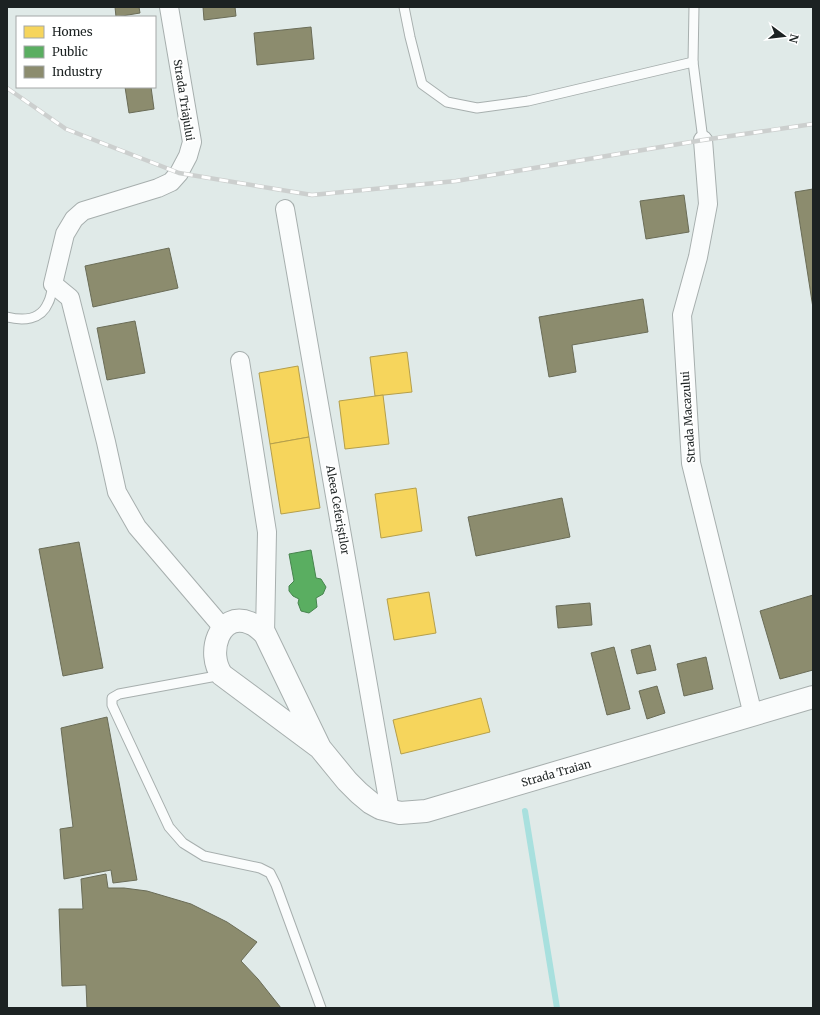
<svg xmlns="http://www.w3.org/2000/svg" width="820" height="1015" viewBox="0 0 820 1015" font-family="Merriweather,serif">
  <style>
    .homes { fill: #f6d55c; stroke: #b59f4b }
    .public { fill: #5aae61; stroke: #47844e }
    .industry { fill: #8c8c6e; stroke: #6a6c57 }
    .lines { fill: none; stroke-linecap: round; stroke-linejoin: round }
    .stream { stroke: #a8e0de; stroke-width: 6 }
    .service-casing { stroke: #a7afae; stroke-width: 11 }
    .minor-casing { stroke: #a7afae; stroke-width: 20 }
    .tertiary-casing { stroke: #a7afae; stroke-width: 24 }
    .service { stroke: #fafcfc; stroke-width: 9 }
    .minor { stroke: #fafcfc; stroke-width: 18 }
    .tertiary { stroke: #fafcfc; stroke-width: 22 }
    .rail-casing { stroke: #cccfce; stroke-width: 4.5 }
    .rail { stroke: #fff; stroke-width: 3; stroke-dasharray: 9; stroke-linecap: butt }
    .labels { text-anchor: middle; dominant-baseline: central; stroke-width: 4; stroke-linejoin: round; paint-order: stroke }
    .street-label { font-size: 11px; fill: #1c2222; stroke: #fff }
  </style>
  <rect width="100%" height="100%" fill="#e0eae8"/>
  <g class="homes">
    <path d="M407,352L412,392L375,396L370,357Z"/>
    <path d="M298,366L309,437L270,444L259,373Z"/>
    <path d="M383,395L389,444L345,449L339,401Z"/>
    <path d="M309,437L320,508L281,514L270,444Z"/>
    <path d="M416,488L422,531L381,538L375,494Z"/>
    <path d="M429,592L436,633L394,640L387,599Z"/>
    <path d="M481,698L490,732L401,754L393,720Z"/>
  </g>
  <path class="public" d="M311,550L316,578L321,579L326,587L323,594L316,598L317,607L309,613L301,611L298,603L299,599L293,596L289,591V586L294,581L289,554Z"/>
  <g class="industry">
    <path d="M115,7H139L140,13L116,17Z"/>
    <path d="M203,7H235L236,16L204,20Z"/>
    <path d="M311,27L314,59L257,65L254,33Z"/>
    <path d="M125,87H151L154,109L129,113Z"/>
    <path d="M813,189V308L795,192Z"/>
    <path d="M684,195L689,232L646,239L640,201Z"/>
    <path d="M169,248L178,288L93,307L85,266Z"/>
    <path d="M643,299L648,332L572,345L576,372L549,377L539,317Z"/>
    <path d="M135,321L145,373L107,380L97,328Z"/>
    <path d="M562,498L570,537L476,556L468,517Z"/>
    <path d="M79,542L103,668L63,676L39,549Z"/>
    <path d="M813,595V670L780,679L760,611Z"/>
    <path d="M590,603L592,625L558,628L556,606Z"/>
    <path d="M650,645L656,670L637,674L631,650Z"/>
    <path d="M614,647L630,709L607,715L591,653Z"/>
    <path d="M706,657L713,689L684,696L677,664Z"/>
    <path d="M657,686L665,713L647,719L639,691Z"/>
    <path d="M107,717L137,880L113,883L111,870L64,879L60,829L73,827L61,728Z"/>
    <path d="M106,874L108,888H124L147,891L191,904L227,922L257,942L241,961L258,979L281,1008H87L86,985L62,986L59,909H83L81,879Z"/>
  </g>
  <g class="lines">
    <path class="stream" d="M525,811L557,1008"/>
    <defs>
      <g id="service">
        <path d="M404,7L410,37L422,84L447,102L477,108L528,101L693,62"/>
        <path d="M694,7L693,62L703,140"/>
        <path d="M7,317C23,321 41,320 48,303C51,298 52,290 53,284"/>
        <path d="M222,675L119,694L112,698V705L169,827L183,843L204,856L260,868L270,873L276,885L321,1008"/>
      </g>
      <g id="minor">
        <path d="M169,7L192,142L188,156L179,173L171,182L158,188L83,211L74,219L65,234L53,284L70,298L106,442L117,492L137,527L223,628"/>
        <path d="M703,140L708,204L698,257L682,315L691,463L753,715"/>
        <path d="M285,209L390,811"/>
        <path d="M240,361L267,532L265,634"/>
      </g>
      <path id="tertiary" d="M320,748L222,675C206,654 219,610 250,623C256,625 261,630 265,634L320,748L347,781L359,793L371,803L380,808L400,813L426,811L813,697"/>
    </defs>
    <use href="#service" class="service-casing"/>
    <use href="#minor" class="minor-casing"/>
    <use href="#tertiary" class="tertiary-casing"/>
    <use href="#service" class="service"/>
    <use href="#minor" class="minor"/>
    <use href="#tertiary" class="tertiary"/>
    <defs>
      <path id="rail" d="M7,88L66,129L179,173L312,195L456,181L703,140L813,124"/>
    </defs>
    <use href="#rail" class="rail-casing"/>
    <use href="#rail" class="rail"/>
  </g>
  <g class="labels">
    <g class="street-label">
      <text transform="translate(184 100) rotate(81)">Strada Triajului</text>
      <text transform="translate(688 417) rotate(-94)">Strada Macazului</text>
      <text transform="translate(338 510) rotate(80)">Aleea Ceferiștilor</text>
      <text transform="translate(556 773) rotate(-16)">Strada Traian</text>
    </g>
  </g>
  <rect width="820" height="1015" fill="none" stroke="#1c2222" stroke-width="16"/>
  <rect x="16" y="16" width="140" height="72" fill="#ffffff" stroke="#a4a7a7"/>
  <rect x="24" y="26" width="20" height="12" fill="#f6d55c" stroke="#a4a7a7"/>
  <text x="52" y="36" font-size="12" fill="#1c2222">Homes</text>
  <rect x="24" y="46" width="20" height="12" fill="#5aae61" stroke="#a4a7a7"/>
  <text x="52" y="56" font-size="12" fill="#1c2222">Public</text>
  <rect x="24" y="66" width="20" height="12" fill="#8c8c6e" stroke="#a4a7a7"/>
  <text x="52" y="76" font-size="12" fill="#1c2222">Industry</text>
  <g transform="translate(784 36) rotate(105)" stroke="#ffffff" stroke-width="3" paint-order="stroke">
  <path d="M0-3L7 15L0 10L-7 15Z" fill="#1c2222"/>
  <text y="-6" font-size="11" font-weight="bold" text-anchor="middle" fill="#1c2222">N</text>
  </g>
</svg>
